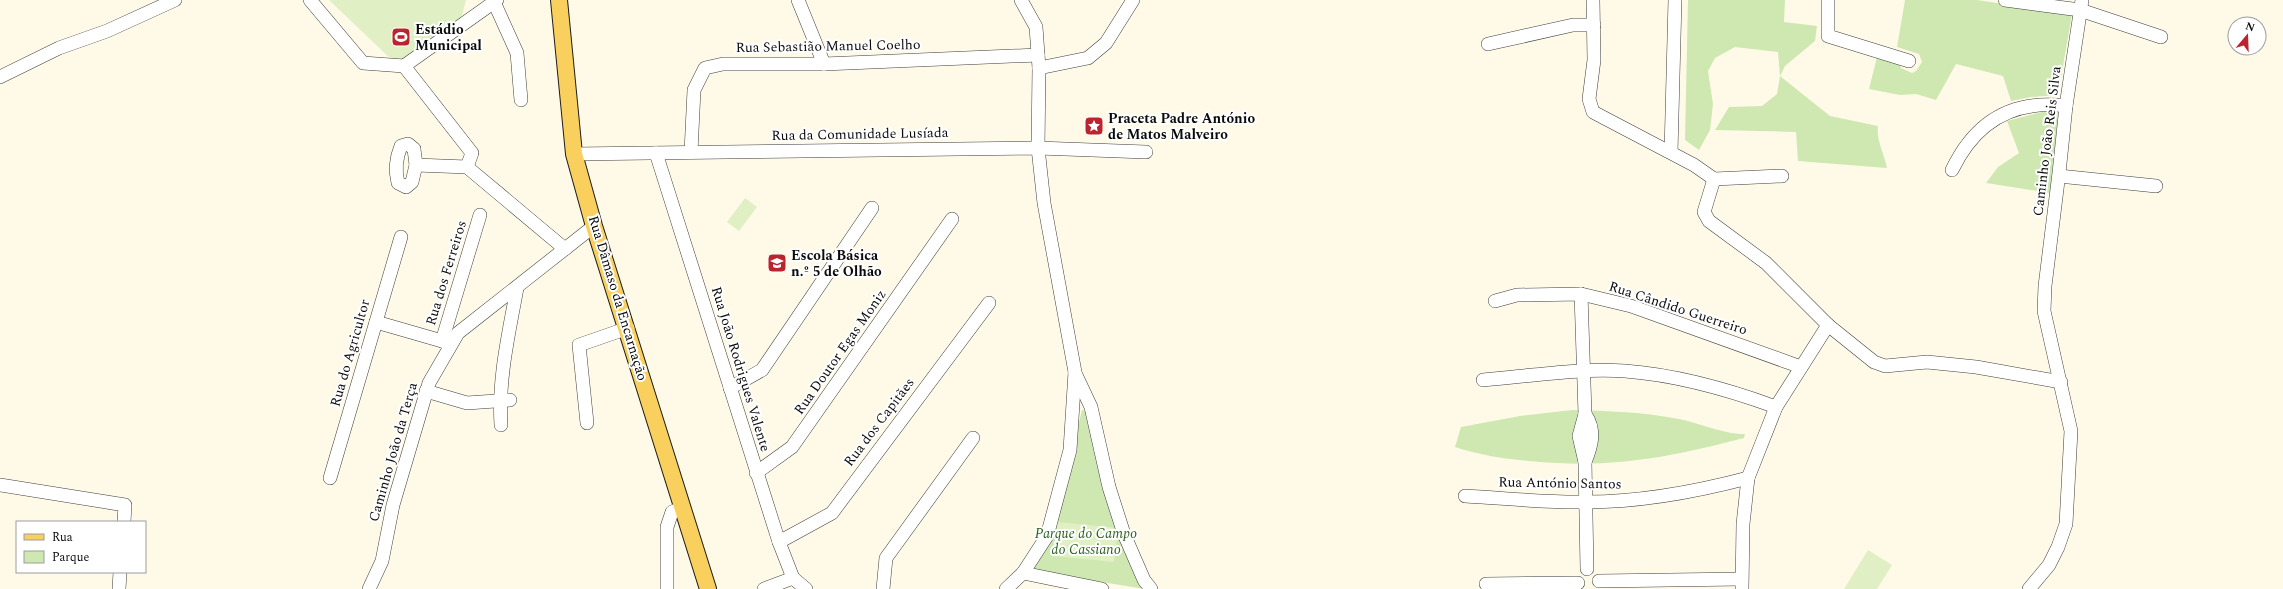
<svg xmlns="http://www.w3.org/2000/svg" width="2283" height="589" viewBox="0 0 2283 589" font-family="Spectral,serif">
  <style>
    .green { fill: #cfe8b2 }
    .pitch { fill: #e1efc4 }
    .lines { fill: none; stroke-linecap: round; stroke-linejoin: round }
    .minor-casing { stroke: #3d3d3d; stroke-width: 14 }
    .major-casing { stroke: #1b1b1b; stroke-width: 18 }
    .minor { stroke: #fff; stroke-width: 13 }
    .major { stroke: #f9cf5d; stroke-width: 16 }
    .labels { text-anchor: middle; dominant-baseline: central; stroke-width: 4; stroke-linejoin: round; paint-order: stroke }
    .poi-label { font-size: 14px; font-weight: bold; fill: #0a0a0a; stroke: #fff; text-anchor: start }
    .street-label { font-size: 14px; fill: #0a0a0a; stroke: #fff }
    .park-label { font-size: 14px; font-style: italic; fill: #2c601c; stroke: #fff }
  </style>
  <rect width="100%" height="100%" fill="#fffae7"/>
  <g class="green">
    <path d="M1688,0H1785L1784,22L1817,26L1815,41L1785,66L1780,76L1830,116L1878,126C1876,140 1884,153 1887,168L1798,161L1796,132L1715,130L1729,107L1762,106L1777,94L1780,76L1778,52L1735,47L1715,58L1708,71L1713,104L1710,130L1699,150L1685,140Z"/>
    <path d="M1905,0H1977L2072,14L2058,95L2031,97L2011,101L2003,76L1956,64L1936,100L1916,94L1900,95L1869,89L1877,57L1899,62L1901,68L1912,73L1916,71L1922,62L1919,54L1897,47Z"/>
    <path d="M2042,112L2058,113L2051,193L1986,183L1998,167L2019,153L2007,121Z"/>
    <path d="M1082,410L1088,411L1145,589L1033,571L1050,537Z"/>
    <path d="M1572,410C1608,411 1644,412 1679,419C1699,423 1727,435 1745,434L1744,438C1667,458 1610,469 1530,461C1505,459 1479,455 1455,447L1461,427L1520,416Z"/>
  </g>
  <g class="pitch">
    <path d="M329,0H466L461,19L404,59L392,60Z"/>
    <path d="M745,198L757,207L739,231L727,222Z"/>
    <path d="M1057,522L1118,528L1114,562L1054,556Z"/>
    <path d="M1868,550L1892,565L1877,589H1844Z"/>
  </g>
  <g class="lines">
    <defs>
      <g id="minor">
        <path d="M310,0L363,63L404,66L497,0"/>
        <path d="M798,0L824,64"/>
        <path d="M1593,0L1594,60L1589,99L1593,112L1694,165L1714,179"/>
        <path d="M1828,0V36L1909,61"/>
        <path d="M2005,0L2080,10L2161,37"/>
        <path d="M494,2L517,53L521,100"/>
        <path d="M1488,44L1573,25H1594"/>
        <path d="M404,66L472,153L467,167"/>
        <path d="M1039,68L1088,58L1106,43L1133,0"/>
        <path d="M0,77L59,48L107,31L175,0"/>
        <path d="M408,144L414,149L416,165L412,182L406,187L398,183C395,171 396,158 401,146Z"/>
        <path d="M691,152L694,90L705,68L723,64H824L1038,55"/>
        <path d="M1671,152L1675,0"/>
        <path d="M656,153L779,542L793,578L806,589"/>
        <path d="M574,154L1038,148L1146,152"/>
        <path d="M416,165L467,167L565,249"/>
        <path d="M1952,170C1975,122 2012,99 2066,106"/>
        <path d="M2059,176L2156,186"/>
        <path d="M1714,179L1704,212L1709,221L1766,263L1828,325L1874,362L1885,366L1927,362L1976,367L2061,382"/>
        <path d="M1714,179L1782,176"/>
        <path d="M1581,294L1585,414L1579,436L1585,462L1587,569"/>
        <path d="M1495,301L1517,295L1581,294L1631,306L1801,367"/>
        <path d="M376,322L449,343"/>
        <path d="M442,341L480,215"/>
        <path d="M1075,373L1091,407L1109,487L1124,534L1144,580L1151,589"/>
        <path d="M1483,380C1530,376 1578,368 1625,371C1678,375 1727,389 1776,407"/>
        <path d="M730,388L762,370L872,208"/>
        <path d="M426,391L467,403L510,400"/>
        <path d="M1585,414C1596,430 1592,445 1585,462"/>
        <path d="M587,423L579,345L628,328"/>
        <path d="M501,425C498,378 509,333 517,288"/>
        <path d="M756,473L792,447L952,219"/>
        <path d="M330,478L401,237"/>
        <path d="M0,485L125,505L124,522"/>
        <path d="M1465,496C1505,498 1546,503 1586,502C1642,502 1695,492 1748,478"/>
        <path d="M779,542L832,513L989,303"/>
        <path d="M1023,573L1102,589"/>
        <path d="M1599,581L1741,579"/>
        <path d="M1486,584L1578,583"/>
        <path d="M119,589L120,572"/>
        <path d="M369,589L382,561L393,505L429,383L458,333L594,226"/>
        <path d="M667,589V527L672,512L683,507"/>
        <path d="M764,589L793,578"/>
        <path d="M883,589L886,558L973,438"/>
        <path d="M1006,589L1023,573L1047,536L1070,450L1075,372L1044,203L1038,148L1039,68L1036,27L1021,0"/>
        <path d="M1742,589L1743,524L1748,478L1776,407L1828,325"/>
        <path d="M2029,589L2049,565L2058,547L2066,524L2071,431L2044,311L2045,286L2059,173L2066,106L2082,0"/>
      </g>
      <path id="major" d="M559,0L574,154L594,226L708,589"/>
    </defs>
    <use href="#minor" class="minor-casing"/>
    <use href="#major" class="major-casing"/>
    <use href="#minor" class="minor"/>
    <use href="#major" class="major"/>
  </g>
  <defs>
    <symbol id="stadium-square" viewBox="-11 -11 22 22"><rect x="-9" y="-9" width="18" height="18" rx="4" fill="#b9242e" stroke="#fff"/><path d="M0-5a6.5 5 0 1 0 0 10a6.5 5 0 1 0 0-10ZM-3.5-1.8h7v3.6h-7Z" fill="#fff"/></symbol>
    <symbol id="sight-square" viewBox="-11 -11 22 22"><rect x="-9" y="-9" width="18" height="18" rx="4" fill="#b9242e" stroke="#fff"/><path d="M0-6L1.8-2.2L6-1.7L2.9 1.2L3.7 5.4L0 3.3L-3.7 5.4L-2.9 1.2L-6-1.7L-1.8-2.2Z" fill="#fff"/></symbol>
    <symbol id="school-square" viewBox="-11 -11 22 22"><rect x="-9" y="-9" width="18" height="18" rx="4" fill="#b9242e" stroke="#fff"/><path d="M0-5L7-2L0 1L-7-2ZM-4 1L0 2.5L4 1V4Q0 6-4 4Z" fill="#fff"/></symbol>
  </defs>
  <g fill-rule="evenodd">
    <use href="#stadium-square" x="390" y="26" width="22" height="22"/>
    <use href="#sight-square" x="1083" y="115" width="22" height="22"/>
    <use href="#school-square" x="766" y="252" width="22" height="22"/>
  </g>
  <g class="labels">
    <g class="poi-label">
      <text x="415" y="29">Estádio<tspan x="415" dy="16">Municipal</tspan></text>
      <text x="1108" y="118">Praceta Padre António<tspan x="1108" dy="16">de Matos Malveiro</tspan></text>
      <text x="791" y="255">Escola Básica<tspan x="791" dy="16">n.º 5 de Olhão</tspan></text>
    </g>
    <g class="street-label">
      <text transform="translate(828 46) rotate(-1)">Rua Sebastião Manuel Coelho</text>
      <text transform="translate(860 134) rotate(-1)">Rua da Comunidade Lusíada</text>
      <text transform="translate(2047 141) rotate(-83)">Caminho João Reis Silva</text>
      <text transform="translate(446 273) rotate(-73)">Rua dos Ferreiros</text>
      <text transform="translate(618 298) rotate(73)">Rua Dâmaso da Encarnação</text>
      <text transform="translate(1678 308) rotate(18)">Rua Cândido Guerreiro</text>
      <text transform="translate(840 352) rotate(-55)">Rua Doutor Egas Moniz</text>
      <text transform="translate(350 353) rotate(-74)">Rua do Agricultor</text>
      <text transform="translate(741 369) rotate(73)">Rua João Rodrigues Valente</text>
      <text transform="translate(879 422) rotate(-53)">Rua dos Capitães</text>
      <text transform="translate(393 452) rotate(-74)">Caminho João da Terça</text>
      <text transform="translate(1560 483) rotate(1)">Rua António Santos</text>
    </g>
    <g class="park-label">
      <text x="1086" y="533">Parque do Campo<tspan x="1086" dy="16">do Cassiano</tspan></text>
    </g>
  </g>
  <rect x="16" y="521" width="130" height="52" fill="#ffffff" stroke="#9d9d9d"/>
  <rect x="24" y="534" width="20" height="6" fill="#f9cf5d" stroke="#9d9d9d"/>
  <text x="52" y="541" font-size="12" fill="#0a0a0a">Rua</text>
  <rect x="24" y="551" width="20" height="12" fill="#cfe8b2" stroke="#9d9d9d"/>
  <text x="52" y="561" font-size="12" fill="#0a0a0a">Parque</text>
  <g transform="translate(2247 36) rotate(19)"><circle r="19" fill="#ffffff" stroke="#9d9d9d"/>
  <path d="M0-3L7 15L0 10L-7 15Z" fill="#b9242e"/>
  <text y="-6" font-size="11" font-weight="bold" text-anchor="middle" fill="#0a0a0a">N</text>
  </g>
</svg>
